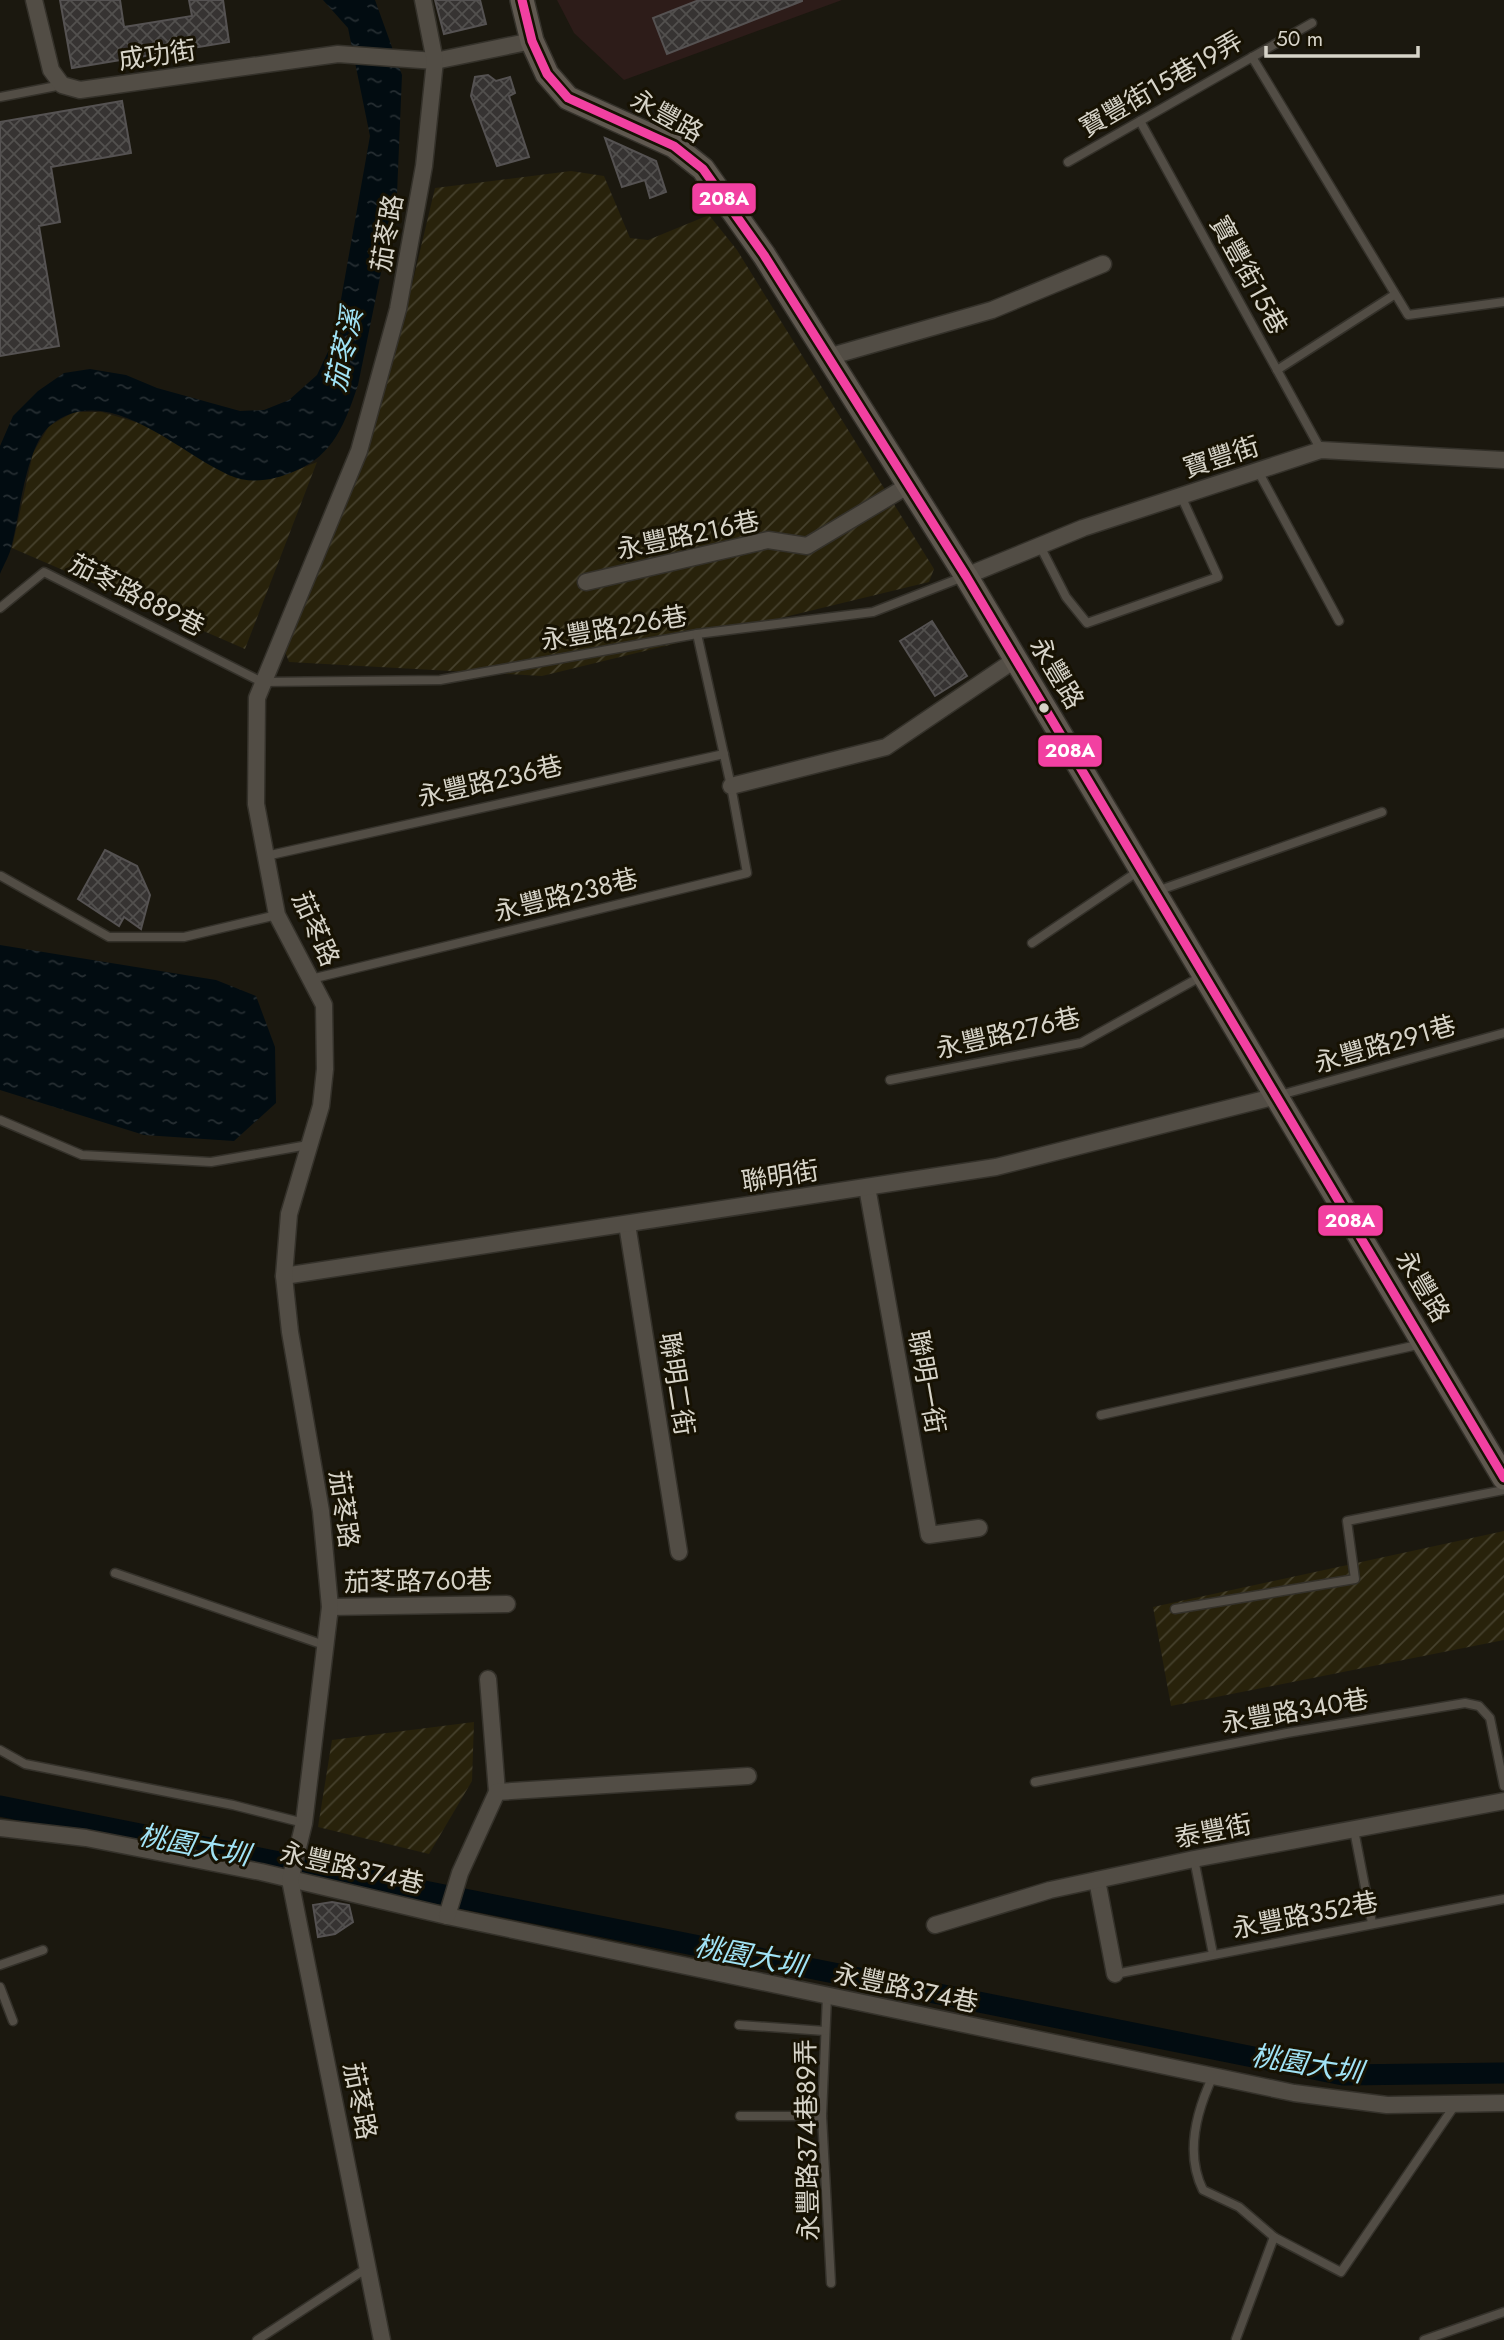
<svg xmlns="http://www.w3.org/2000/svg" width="1504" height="2340" viewBox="0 0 1504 2340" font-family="Jost,'Noto Sans TC',sans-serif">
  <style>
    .industrial { fill: url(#industrial-furrows) }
    .education { fill: #2d1c19 }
    .water { fill: url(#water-ripples) }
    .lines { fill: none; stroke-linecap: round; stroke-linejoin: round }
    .canal { stroke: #020c11; stroke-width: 21 }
    .building { fill: url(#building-cross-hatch); stroke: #555252; stroke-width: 2 }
    .lane-casing { stroke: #34312a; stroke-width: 11 }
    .street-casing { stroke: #34312a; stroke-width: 19 }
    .secondary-casing { stroke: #34312a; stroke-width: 26 }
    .lane { stroke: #524d45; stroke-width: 8 }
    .street { stroke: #524d45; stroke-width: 16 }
    .secondary { stroke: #5f584f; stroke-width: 23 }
    .bus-1-casing { stroke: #171203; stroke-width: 14 }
    .bus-1 { stroke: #f240a1; stroke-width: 9 }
    .bus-dot { fill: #d7d4c9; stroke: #171203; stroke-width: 2.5 }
    .labels { text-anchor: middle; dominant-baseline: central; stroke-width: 6; stroke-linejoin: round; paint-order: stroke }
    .street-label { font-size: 26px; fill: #d7d4c9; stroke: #171203 }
    .water-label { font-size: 28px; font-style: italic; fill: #a1e3f6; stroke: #171203 }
    .line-badge { stroke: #171203; stroke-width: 2.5 }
    .badge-label { font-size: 19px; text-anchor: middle; font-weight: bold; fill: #fff }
  </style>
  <defs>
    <pattern id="industrial-furrows" width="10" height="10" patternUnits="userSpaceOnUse" patternTransform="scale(1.75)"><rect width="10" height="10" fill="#28220b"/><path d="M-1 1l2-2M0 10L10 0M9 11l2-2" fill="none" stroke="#46412d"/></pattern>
    <pattern id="water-ripples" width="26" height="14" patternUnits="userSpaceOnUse" patternTransform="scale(1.75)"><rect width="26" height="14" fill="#020c11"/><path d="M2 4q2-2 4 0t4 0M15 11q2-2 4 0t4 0" fill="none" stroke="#262e32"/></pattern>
    <pattern id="building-cross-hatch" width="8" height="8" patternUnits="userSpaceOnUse" patternTransform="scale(1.75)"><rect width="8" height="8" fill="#363332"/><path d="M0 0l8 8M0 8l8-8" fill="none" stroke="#52504e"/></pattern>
  </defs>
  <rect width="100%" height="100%" fill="#1b180f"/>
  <g class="industrial">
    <path d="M571,171L604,176L630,238L648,240L709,215L737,250L934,569L929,582L542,676L289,662L284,649L400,335L435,188Z"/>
    <path d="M74,412H102L149,426L230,476L290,473L317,462L245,649L12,548L33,453L49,426Z"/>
    <path d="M1504,1531V1640L1171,1706L1153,1607Z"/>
    <path d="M474,1722L472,1781L429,1854L318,1827L332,1740Z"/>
  </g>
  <path class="education" d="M557,0H842L624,80L574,33Z"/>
  <g class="water">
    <path d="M323,0H375L402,75L397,194L358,385C345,423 334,455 295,471C275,480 250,485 229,475C178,453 108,380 51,425C26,444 20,514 12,544C10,555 4,564 0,574V446L13,416L38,391L64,373L90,369L126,375L157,388L240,411L264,410L289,400L317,375L334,339L370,136L348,28Z"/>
    <path d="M0,945L216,980L256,996L275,1047L276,1103L234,1141L144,1135L0,1090Z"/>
  </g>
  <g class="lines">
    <path class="canal" d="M0,1806L1343,2075L1504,2073"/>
  </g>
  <g class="building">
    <path d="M60,0H120L124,27L192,16L189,0H223L229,42L72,68Z"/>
    <path d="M435,0H480L486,24L444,34Z"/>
    <path d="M699,0H802V1L667,54L653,18Z"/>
    <path d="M488,75L496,81L510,77L515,93L509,96L529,157L497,166L471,96L475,77Z"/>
    <path d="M122,101L131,153L51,167L60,222L39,226L59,346L0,356V122Z"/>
    <path d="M605,138L656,161L666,192L650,198L645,180L622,187Z"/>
    <path d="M932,621L967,676L935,696L900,641Z"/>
    <path d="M105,850L137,866L150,895L141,929L124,917L119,926L78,899Z"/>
    <path d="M332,1902L349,1905L353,1922L335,1934L318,1937L313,1905Z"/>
  </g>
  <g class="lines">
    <defs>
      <g id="lane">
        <path d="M1252,57L1408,315L1504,302"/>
        <path d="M0,97L62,85"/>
        <path d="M1140,121L1321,450"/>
        <path d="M1068,162L1312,23"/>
        <path d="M1277,370L1394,295"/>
        <path d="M1258,471L1339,621"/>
        <path d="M1040,546L1066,597L1087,623L1218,577L1181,496"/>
        <path d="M0,608L44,572L262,682L440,680L697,634L873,612L963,577"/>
        <path d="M266,856L724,754"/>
        <path d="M1,876L109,937H184L277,915"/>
        <path d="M1157,891L1382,812"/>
        <path d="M1032,943L1140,870"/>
        <path d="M311,979L747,873L731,786L697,634"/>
        <path d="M890,1080L1081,1043L1202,976"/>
        <path d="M1280,1095L1504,1033"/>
        <path d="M0,1120L82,1155L211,1162L308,1145"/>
        <path d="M1101,1415L1422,1344"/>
        <path d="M115,1573L327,1646"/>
        <path d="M1175,1609L1355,1579L1347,1521L1504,1490"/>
        <path d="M0,1750L25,1764L233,1805L304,1823"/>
        <path d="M1035,1782L1287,1733L1465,1703L1479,1706L1490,1718L1504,1786"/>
        <path d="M1354,1830L1372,1923"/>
        <path d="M1194,1859L1213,1954"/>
        <path d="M0,1965L43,1950"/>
        <path d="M1115,1974L1504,1899"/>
        <path d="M0,1987L13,2021"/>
        <path d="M827,1996L822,2116L831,2283"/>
        <path d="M739,2025L825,2031"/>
        <path d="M1213,2076C1196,2112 1185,2154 1203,2190L1239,2207L1274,2237L1341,2272L1455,2105"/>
        <path d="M740,2116H822"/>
        <path d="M1236,2339L1274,2237"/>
        <path d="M257,2340L367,2268"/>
        <path d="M1424,2340L1504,2312"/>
      </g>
      <g id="street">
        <path d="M34,0L51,70L62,85L80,90L338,54L435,61L532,41"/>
        <path d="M828,357L992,310L1103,264"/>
        <path d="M966,576L1083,528L1321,450L1504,460"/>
        <path d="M586,582L768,540L807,546L909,485"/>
        <path d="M731,786L886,747L1016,659"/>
        <path d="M867,1187L929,1535L979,1528"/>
        <path d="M627,1224L679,1552"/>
        <path d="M284,1276L996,1167L1277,1096"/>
        <path d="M330,1607L507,1604"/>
        <path d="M488,1679L497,1792"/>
        <path d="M0,1828L86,1838L261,1872L447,1916L1294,2093L1387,2105L1504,2103"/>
        <path d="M1097,1880L1115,1974"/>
        <path d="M447,1916L460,1873L497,1792L748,1776"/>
        <path d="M935,1925L1050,1890L1194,1859L1504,1801"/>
        <path d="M382,2340L290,1880L304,1823L330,1607L321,1511L290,1332L284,1276L289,1214L321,1106L325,1069L324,1005L277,915L256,804L257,698L359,451L398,309L424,166L435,61L423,0"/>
      </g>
      <path id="secondary" d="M522,0L532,41L547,74L568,98L674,146L703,169L764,255L966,576L1504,1478"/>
    </defs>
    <use href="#lane" class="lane-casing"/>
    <use href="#street" class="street-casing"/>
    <use href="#secondary" class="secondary-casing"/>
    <use href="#lane" class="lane"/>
    <use href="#street" class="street"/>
    <use href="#secondary" class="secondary"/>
    <defs>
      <path id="bus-1" d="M522,0L532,41L547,74L568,98L674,146L703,169L764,255L966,576L1504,1478"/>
    </defs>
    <use href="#bus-1" class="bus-1-casing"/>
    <use href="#bus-1" class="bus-1"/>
  </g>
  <circle class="bus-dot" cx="1044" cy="708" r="6"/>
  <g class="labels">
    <g class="street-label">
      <text transform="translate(157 55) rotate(-8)">成功街</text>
      <text transform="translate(1161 84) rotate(-30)">寶豐街15巷19弄</text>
      <text transform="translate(667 116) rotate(29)">永豐路</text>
      <text transform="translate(387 233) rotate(-80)">茄苳路</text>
      <text transform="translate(1249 275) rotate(61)">寶豐街15巷</text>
      <text transform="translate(1221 457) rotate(-18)">寶豐街</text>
      <text transform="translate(688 535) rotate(-12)">永豐路216巷</text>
      <text transform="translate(137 595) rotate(27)">茄苳路889巷</text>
      <text transform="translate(614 628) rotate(-10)">永豐路226巷</text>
      <text transform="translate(1057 673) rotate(59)">永豐路</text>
      <text transform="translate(490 781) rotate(-13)">永豐路236巷</text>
      <text transform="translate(566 895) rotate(-14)">永豐路238巷</text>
      <text transform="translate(316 929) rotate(66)">茄苳路</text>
      <text transform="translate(1008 1033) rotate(-13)">永豐路276巷</text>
      <text transform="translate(1385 1044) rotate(-16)">永豐路291巷</text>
      <text transform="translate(780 1176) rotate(-9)">聯明街</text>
      <text transform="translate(1423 1286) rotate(59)">永豐路</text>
      <text transform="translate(927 1382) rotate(80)">聯明一街</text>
      <text transform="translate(677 1384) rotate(81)">聯明二街</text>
      <text transform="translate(344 1509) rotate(82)">茄苳路</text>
      <text transform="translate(418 1581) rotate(-1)">茄苳路760巷</text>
      <text transform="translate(1295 1711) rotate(-10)">永豐路340巷</text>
      <text transform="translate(1213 1831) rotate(-11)">泰豐街</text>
      <text transform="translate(352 1868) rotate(13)">永豐路374巷</text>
      <text transform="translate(1305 1915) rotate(-11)">永豐路352巷</text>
      <text transform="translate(906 1988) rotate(12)">永豐路374巷</text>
      <text transform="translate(360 2101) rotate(79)">茄苳路</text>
      <text transform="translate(807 2140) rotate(-91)">永豐路374巷89弄</text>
    </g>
    <g class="water-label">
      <text transform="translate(344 350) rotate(-78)">茄苳溪</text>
      <text transform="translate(194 1845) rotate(11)">桃園大圳</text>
      <text transform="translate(750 1956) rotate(11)">桃園大圳</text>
      <text transform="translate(1307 2064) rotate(9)">桃園大圳</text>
    </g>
  </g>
  <g class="line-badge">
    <rect x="691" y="182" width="66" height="33" rx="7" fill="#f240a1"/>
    <rect x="1037" y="734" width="66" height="34" rx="7" fill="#f240a1"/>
    <rect x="1317" y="1204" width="67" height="33" rx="7" fill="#f240a1"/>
  </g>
  <g class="badge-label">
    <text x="724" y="205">208A</text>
    <text x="1070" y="757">208A</text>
    <text x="1350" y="1227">208A</text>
  </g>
  <path d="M1266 46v10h152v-10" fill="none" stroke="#d7d4c9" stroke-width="3.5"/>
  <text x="1276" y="46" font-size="21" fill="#d7d4c9" stroke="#171203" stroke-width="5" paint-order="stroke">50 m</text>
</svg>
